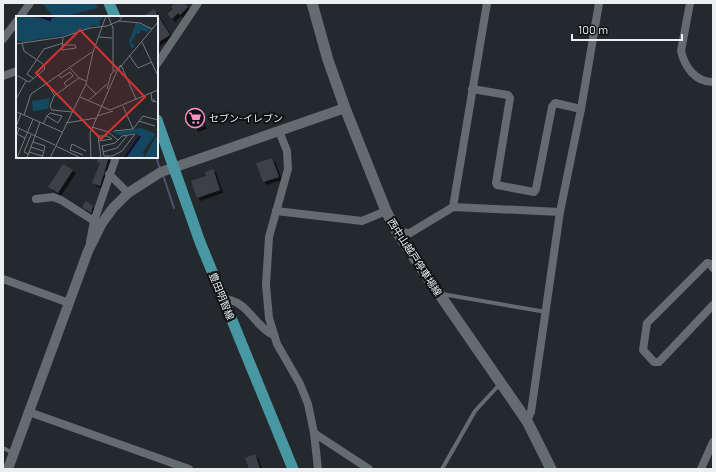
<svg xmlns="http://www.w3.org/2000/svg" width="716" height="472" viewBox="0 0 716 472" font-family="Barlow,'Noto Sans JP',sans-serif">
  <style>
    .green { fill: #144860 }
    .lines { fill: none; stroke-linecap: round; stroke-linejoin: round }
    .stream { stroke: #525073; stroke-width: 2 }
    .building { fill: #3d4147; filter: url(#shadow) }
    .service { stroke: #656c70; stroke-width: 4 }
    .minor { stroke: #656c70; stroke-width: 8 }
    .tertiary { stroke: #656c70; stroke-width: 10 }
    .secondary { stroke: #656c70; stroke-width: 11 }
    .primary { stroke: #4898a4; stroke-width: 11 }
    .labels { text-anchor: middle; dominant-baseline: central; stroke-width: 4; stroke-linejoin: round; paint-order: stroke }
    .poi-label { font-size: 10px; fill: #ebeff1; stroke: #0e1113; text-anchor: start }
    .street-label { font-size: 10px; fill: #ebeff1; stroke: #0e1113 }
    .inset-river { fill: none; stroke: #110c3d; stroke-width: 2 }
    .inset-road { fill: none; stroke: #73787b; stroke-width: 1 }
    .view { fill: #d73232; fill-opacity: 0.15; stroke: #d73232; stroke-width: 2 }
    .inset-edge { fill: none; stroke: #ebeff1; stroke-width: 2 }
  </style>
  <defs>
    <filter id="shadow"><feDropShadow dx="3" dy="3" stdDeviation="0" flood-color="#0009"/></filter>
  </defs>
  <rect width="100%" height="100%" fill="#23292d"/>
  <path class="green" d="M42,3H95L98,8L70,15H52Z"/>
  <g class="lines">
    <g class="stream">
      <path d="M156,157L160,169"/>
      <path d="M163,175L174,208"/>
    </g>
  </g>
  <g class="building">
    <path d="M175,3H184L188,7L180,15L178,13L172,19L167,14L173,9L171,7Z"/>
    <path d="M154,9L170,35L157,43V17H142Z"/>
    <path d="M196,107L204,126L195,129L187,110Z"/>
    <path d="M98,157H109L100,186L92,183L100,163L97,162Z"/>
    <path d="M272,158L279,177L263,182L256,163Z"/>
    <path d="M63,164L73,170L58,193L48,187Z"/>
    <path d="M213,169L220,190L197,198L191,181L206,176L205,172Z"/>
    <path d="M86,201L93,206L91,213L82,207Z"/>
    <path d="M255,454L260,469H249L245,458Z"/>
  </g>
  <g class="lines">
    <g class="service">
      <path d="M442,294L546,312"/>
      <path d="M3,448L13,453"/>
      <path d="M442,469L475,411L500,384"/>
    </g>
    <g class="minor">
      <path d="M690,3L681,51C685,67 695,82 713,82"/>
      <path d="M20,17L30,3"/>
      <path d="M3,39L17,21"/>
      <path d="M157,64L198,3"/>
      <path d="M3,76L17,71"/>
      <path d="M472,89L508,95L510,98L496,183L497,185L534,192L536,189L552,107L555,103L581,109"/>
      <path d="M279,131L287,151L288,169L269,237L266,285L269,318L277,344L300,384L308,404L314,433L318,469"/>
      <path d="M109,174L128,193"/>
      <path d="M36,199L53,197L61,200L94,221"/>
      <path d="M453,207L487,3"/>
      <path d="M276,211L362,221L386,211"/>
      <path d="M397,232L410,233L453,207L560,212"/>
      <path d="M90,242L94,221L116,157"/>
      <path d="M713,268L711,264L707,263L647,323L643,350L654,362H659L713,305"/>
      <path d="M3,279L69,303"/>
      <path d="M223,299C248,300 252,324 273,335"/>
      <path d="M29,412L189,469"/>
      <path d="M527,421L531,412L560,212L581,109L599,3"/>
      <path d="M314,433L369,469"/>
      <path d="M701,469L713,442"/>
    </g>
    <path class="tertiary" d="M8,469L88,251L102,223L113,208L128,193L161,172L345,108"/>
    <path class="secondary" d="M312,3L328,60L345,108L386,211L397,232L422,269L527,421L551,469"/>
    <g class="primary">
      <path d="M109,3L115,17"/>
      <path d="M157,120L200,242L293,469"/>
    </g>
  </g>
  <defs>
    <symbol id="supermarket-ring" viewBox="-11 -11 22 22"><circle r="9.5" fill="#0e1113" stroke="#fb8fc4" stroke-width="1.5"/><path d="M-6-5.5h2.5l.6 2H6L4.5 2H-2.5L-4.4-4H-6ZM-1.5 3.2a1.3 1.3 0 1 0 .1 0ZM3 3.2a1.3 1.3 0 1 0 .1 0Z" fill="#fb8fc4"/></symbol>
  </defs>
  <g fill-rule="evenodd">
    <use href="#supermarket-ring" x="184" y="107" width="22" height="22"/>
  </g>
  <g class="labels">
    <g class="poi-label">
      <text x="209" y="118">セブン-イレブン</text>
    </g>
    <g class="street-label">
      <text transform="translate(415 257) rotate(57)">西中山越戸停車場線</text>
      <text transform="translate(222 296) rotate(68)">豊田明智線</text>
    </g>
  </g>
  <g transform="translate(16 16)">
    <rect width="142" height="142" fill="#23292d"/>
    <path d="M0,0L37,3L41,0H89L83,5L84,11L78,9L61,17L7,26L0,24ZM120,7L135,12L131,16L125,14L123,19L121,17L115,27L119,29L116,33L113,25ZM34,82L32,93L17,95L16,85ZM125,112L140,118L126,137H129L127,142L111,141L124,121L120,117L103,119L92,114L100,116ZM142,119V142H128L139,122Z" fill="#144860"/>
    <path class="inset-river" d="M23,0L34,4V1M109,142L124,120"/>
    <path class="inset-road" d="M92,0L97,12V55M103,5L124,7L136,13M47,21L46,34L60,32L59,29H47M83,21L96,22M126,26L142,60M0,28L47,21L74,12L91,10L103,5L107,0M113,39L122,52L136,46M54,52L63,62L70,65M0,59L13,66L29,53L27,48L8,35L6,27M43,59L45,62L54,56L57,60L48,67L51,71M18,63L11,58L28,33L47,27M31,67L38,79M70,68L80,78M91,73L95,58L105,49L120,83M135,77L136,85L140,86L137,83M64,81L94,94L142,74M0,83L10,65M72,85L91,68M107,90L117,113M1,96L46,116M56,96L36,94L34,90L38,80L63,62M8,99L15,78L76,36M81,100L97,95M123,105L139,110M50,107L80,102M27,108L31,100L42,107L46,100L34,97L31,100M0,111L39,129M0,111L5,97M76,111L92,116L102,124M3,113L1,118L9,122M98,115L117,113L127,100L142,104M119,118L106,135L96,140H88L86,130L99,127L106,120ZM83,125L96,123M17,126L29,130L26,142M40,130L65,142M15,131L27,135M13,136L26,140M87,136L101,132L111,120M12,138L8,136L15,119M67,139L54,134L56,128L70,135M1,142L17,103M11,142L24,106M34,142L70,68L77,36L90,0M75,142L74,117L101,55L142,6M85,142L82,120H91L96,123"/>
    <path class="view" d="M64,14L129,81L85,123L20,57Z"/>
    <rect width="142" height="142" class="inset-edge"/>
  </g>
  <rect width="716" height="472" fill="none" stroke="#ebeff1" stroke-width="8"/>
  <path d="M572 34v6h110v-6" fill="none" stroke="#ebeff1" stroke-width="2"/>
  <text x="578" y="34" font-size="12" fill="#ebeff1" stroke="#0e1113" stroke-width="3" paint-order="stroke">100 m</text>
</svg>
